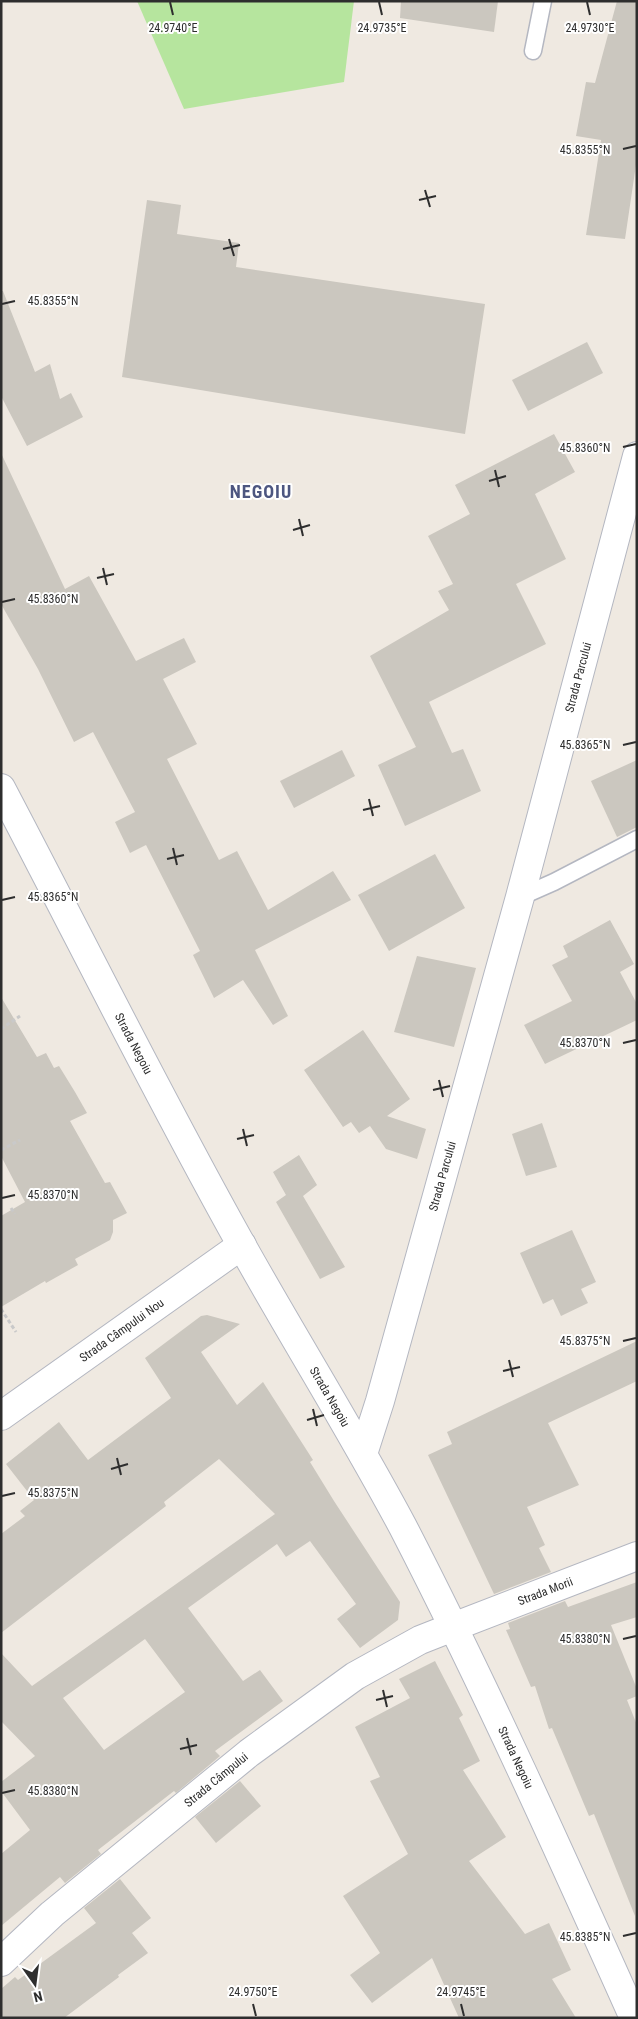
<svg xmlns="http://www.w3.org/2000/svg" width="638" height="2019" viewBox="0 0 638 2019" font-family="'Roboto Condensed',sans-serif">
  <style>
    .green { fill: #b6e59e }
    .building { fill: #cbc7bf; fill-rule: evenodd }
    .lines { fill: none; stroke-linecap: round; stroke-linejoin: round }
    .lane-casing { stroke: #b4b7c1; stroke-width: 19 }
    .street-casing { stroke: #b4b7c1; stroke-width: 30 }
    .secondary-casing { stroke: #b4b7c1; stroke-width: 30 }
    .path { stroke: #c9c9c9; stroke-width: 3; stroke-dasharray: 4 2.5; stroke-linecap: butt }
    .lane { stroke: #fff; stroke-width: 16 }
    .street { stroke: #fff; stroke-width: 28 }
    .secondary { stroke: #fff; stroke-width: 28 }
    .ticks { fill: none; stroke: #2e2e2e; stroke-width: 2 }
    .labels { text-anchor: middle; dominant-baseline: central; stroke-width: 4; stroke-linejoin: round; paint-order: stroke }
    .street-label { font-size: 12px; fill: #2e2e2e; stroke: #fff }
    .district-label { font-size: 18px; font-weight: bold; letter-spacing: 1px; fill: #4d5680; stroke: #fff }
    .ticks-label { font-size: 12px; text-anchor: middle; fill: #2e2e2e; stroke: #fff; stroke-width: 4; stroke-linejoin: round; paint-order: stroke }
  </style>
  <rect width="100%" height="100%" fill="#efe9e1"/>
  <path class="green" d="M137,1H354L344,82L184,109Z"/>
  <g class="building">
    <path d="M401,1H498L494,32L400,18Z"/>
    <path d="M617,1H637V158L625,239L586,235L601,140L576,136L586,82L595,83Z"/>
    <path d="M147,200L181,205L177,234L239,243L236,267L485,304L465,434L122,377Z"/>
    <path d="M1,291H3L35,372L50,364L60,399L71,393L83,417L27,446L1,396Z"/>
    <path d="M587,342L603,373L528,411L512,380Z"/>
    <path d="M554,434L575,472L535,494L566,559L516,584L546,644L429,702L452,753L463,749L481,791L405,826L378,765L416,747L370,656L449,610L438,591L453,584L428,536L470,514L455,485Z"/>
    <path d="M1,453L65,589L89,576L136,661L184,638L196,662L163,679L197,744L167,759L219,860L237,851L268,910L333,871L351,900L255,950L288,1016L273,1025L243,980L214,998L193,955L200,951L146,845L130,853L115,822L135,812L93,732L74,742L38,669L1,604Z"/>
    <path d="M342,750L355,776L294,808L280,781Z"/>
    <path d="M637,760V827L617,837L591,781Z"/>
    <path d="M435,854L465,908L389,951L358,895Z"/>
    <path d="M610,920L634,964L620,972L637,1004V1020L545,1064L524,1025L572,1001L552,965L568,957L563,946Z"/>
    <path d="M417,956L476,968L454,1047L394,1032Z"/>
    <path d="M1,997L37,1057L46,1053L54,1068L59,1066L75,1092L87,1113L70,1121L105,1183L110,1182L127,1213L113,1220V1232L110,1240L75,1259L78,1265L46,1283L45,1281L1,1307V1216L25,1202L1,1156Z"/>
    <path d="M363,1030L410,1099L387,1116L426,1129L417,1159L386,1149L370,1126L359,1133L351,1122L343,1127L304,1070Z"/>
    <path d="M542,1123L557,1167L526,1176L512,1134Z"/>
    <path d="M299,1155L317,1185L303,1196L345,1267L320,1279L276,1202L286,1195L273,1172Z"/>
    <path d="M572,1230L596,1282L581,1289L588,1303L561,1316L553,1299L543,1304L520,1253Z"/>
    <path d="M207,1315L240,1324L201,1352L237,1405L263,1382L313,1460L310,1462L334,1501L400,1602L398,1620L360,1648L337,1619L356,1604L310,1541L286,1557L277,1544L188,1608L243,1681L260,1670L283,1701L215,1751L220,1756L176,1793L174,1791L98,1850L101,1854L65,1883L60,1877L1,1926V1854L30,1830L1,1791V1782L35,1756L1,1721V1653L32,1686L275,1514L219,1459L164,1502L166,1506L1,1633V1534L25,1516L20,1511L34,1500L6,1464L59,1422L88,1460L171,1398L145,1358L201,1316ZM145,1639L185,1692L104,1750L63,1698Z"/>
    <path d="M637,1341V1381L548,1423L579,1485L527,1507L545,1545L539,1548L551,1572L494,1594L428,1455L452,1444L447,1432Z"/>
    <path d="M637,1582V1617L611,1625L637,1689V1696L627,1700L637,1725L635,1916L594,1814L589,1816L552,1728L549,1729L535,1686L531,1687L506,1630L510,1629L508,1623L565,1601L568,1607Z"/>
    <path d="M435,1661L463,1715L459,1718L480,1761L463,1770L506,1837L469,1861L525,1934L549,1923L571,1970L552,1979L576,2018H459L432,1958L372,2003L350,1975L380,1953L343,1896L408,1854L370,1781L380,1777L355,1727L410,1698L399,1679Z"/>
    <path d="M240,1781L261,1806L216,1843L195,1817Z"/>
    <path d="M120,1879L151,1918L132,1933L148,1953L118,1975L119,1977L64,2018H1V1989L15,1977L18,1980L96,1923L84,1908Z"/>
  </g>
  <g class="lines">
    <defs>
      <g id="lane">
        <path d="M533,51L543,1"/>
        <path d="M520,897L554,882L637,839"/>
      </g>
      <g id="street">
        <path id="s1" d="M363,1454L380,1401L520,897L637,456"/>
        <path id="s2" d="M1,1962L52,1914L249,1753L355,1676L420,1640L453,1627"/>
      </g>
      <g id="secondary">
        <path id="s3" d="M1,788C81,940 157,1094 241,1244C294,1339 352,1431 403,1527C486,1688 560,1853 634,2018"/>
        <path id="s4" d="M1,1416L242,1245"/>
        <path id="s5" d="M453,1627L637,1556"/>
      </g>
    </defs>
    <use href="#lane" class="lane-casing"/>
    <use href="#street" class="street-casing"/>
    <use href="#secondary" class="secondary-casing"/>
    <g class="path">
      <path d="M1,1029L20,1016"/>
      <path d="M1,1150L20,1140"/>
      <path d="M11,1208L15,1214"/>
      <path d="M1,1309L16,1332"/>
    </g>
    <use href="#lane" class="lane"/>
    <use href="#street" class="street"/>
    <use href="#secondary" class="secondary"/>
  </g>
  <path class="ticks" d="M170,2L173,15M379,2L382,15M587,2L590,15M623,149L636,146M425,190L430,207M419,200L436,196M229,239L234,256M223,249L240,245M2,304L15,301M623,447L636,444M495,470L499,487M489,481L506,476M299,519L303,536M293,530L310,525M103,568L107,585M97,578L114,574M2,602L15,599M623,745L636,742M369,799L373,816M363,810L380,806M173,848L177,865M167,859L184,855M2,900L15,897M623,1043L636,1040M439,1080L443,1097M433,1090L450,1086M243,1129L247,1146M237,1139L254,1135M2,1198L15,1195M623,1341L636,1338M509,1360L513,1377M503,1371L520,1367M313,1409L317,1426M307,1420L324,1415M117,1458L121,1475M111,1469L128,1464M2,1496L15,1493M623,1639L636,1636M383,1690L387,1707M376,1700L393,1696M187,1738L191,1755M180,1749L197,1745M2,1793L15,1790M623,1936L636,1933M253,2004L256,2016M461,2004L464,2016"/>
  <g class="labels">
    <g class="street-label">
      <text stroke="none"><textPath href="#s1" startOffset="806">Strada Parcului</textPath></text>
      <text stroke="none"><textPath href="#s3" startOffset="288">Strada Negoiu</textPath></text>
      <text stroke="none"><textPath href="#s1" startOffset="289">Strada Parcului</textPath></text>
      <text stroke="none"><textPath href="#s4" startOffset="148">Strada Câmpului Nou</textPath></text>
      <text stroke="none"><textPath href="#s3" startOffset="692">Strada Negoiu</textPath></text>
      <text stroke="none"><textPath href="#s5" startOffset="99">Strada Morii</textPath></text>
      <text stroke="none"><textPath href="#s3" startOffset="1098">Strada Negoiu</textPath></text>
      <text stroke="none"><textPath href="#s2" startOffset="282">Strada Câmpului</textPath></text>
    </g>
    <g class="district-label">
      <text x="261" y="491">NEGOIU</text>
    </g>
  </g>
  <g class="ticks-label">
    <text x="382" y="32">24.9735°E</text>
    <text x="173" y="32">24.9740°E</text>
    <text x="590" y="32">24.9730°E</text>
    <text x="585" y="154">45.8355°N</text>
    <text x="53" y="305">45.8355°N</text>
    <text x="585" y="452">45.8360°N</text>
    <text x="53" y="603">45.8360°N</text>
    <text x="585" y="749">45.8365°N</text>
    <text x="53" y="901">45.8365°N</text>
    <text x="585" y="1047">45.8370°N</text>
    <text x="53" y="1199">45.8370°N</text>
    <text x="585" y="1345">45.8375°N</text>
    <text x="53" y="1497">45.8375°N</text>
    <text x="585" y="1643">45.8380°N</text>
    <text x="53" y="1795">45.8380°N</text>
    <text x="585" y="1941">45.8385°N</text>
    <text x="253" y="1996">24.9750°E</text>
    <text x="461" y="1996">24.9745°E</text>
  </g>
  <rect width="638" height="2019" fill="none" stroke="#2e2e2e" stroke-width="5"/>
  <g transform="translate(35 1984) rotate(166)" stroke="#ffffff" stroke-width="4" paint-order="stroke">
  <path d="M0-4L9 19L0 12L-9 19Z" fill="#2e2e2e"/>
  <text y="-8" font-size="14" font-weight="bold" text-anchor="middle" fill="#2e2e2e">N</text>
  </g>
</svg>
